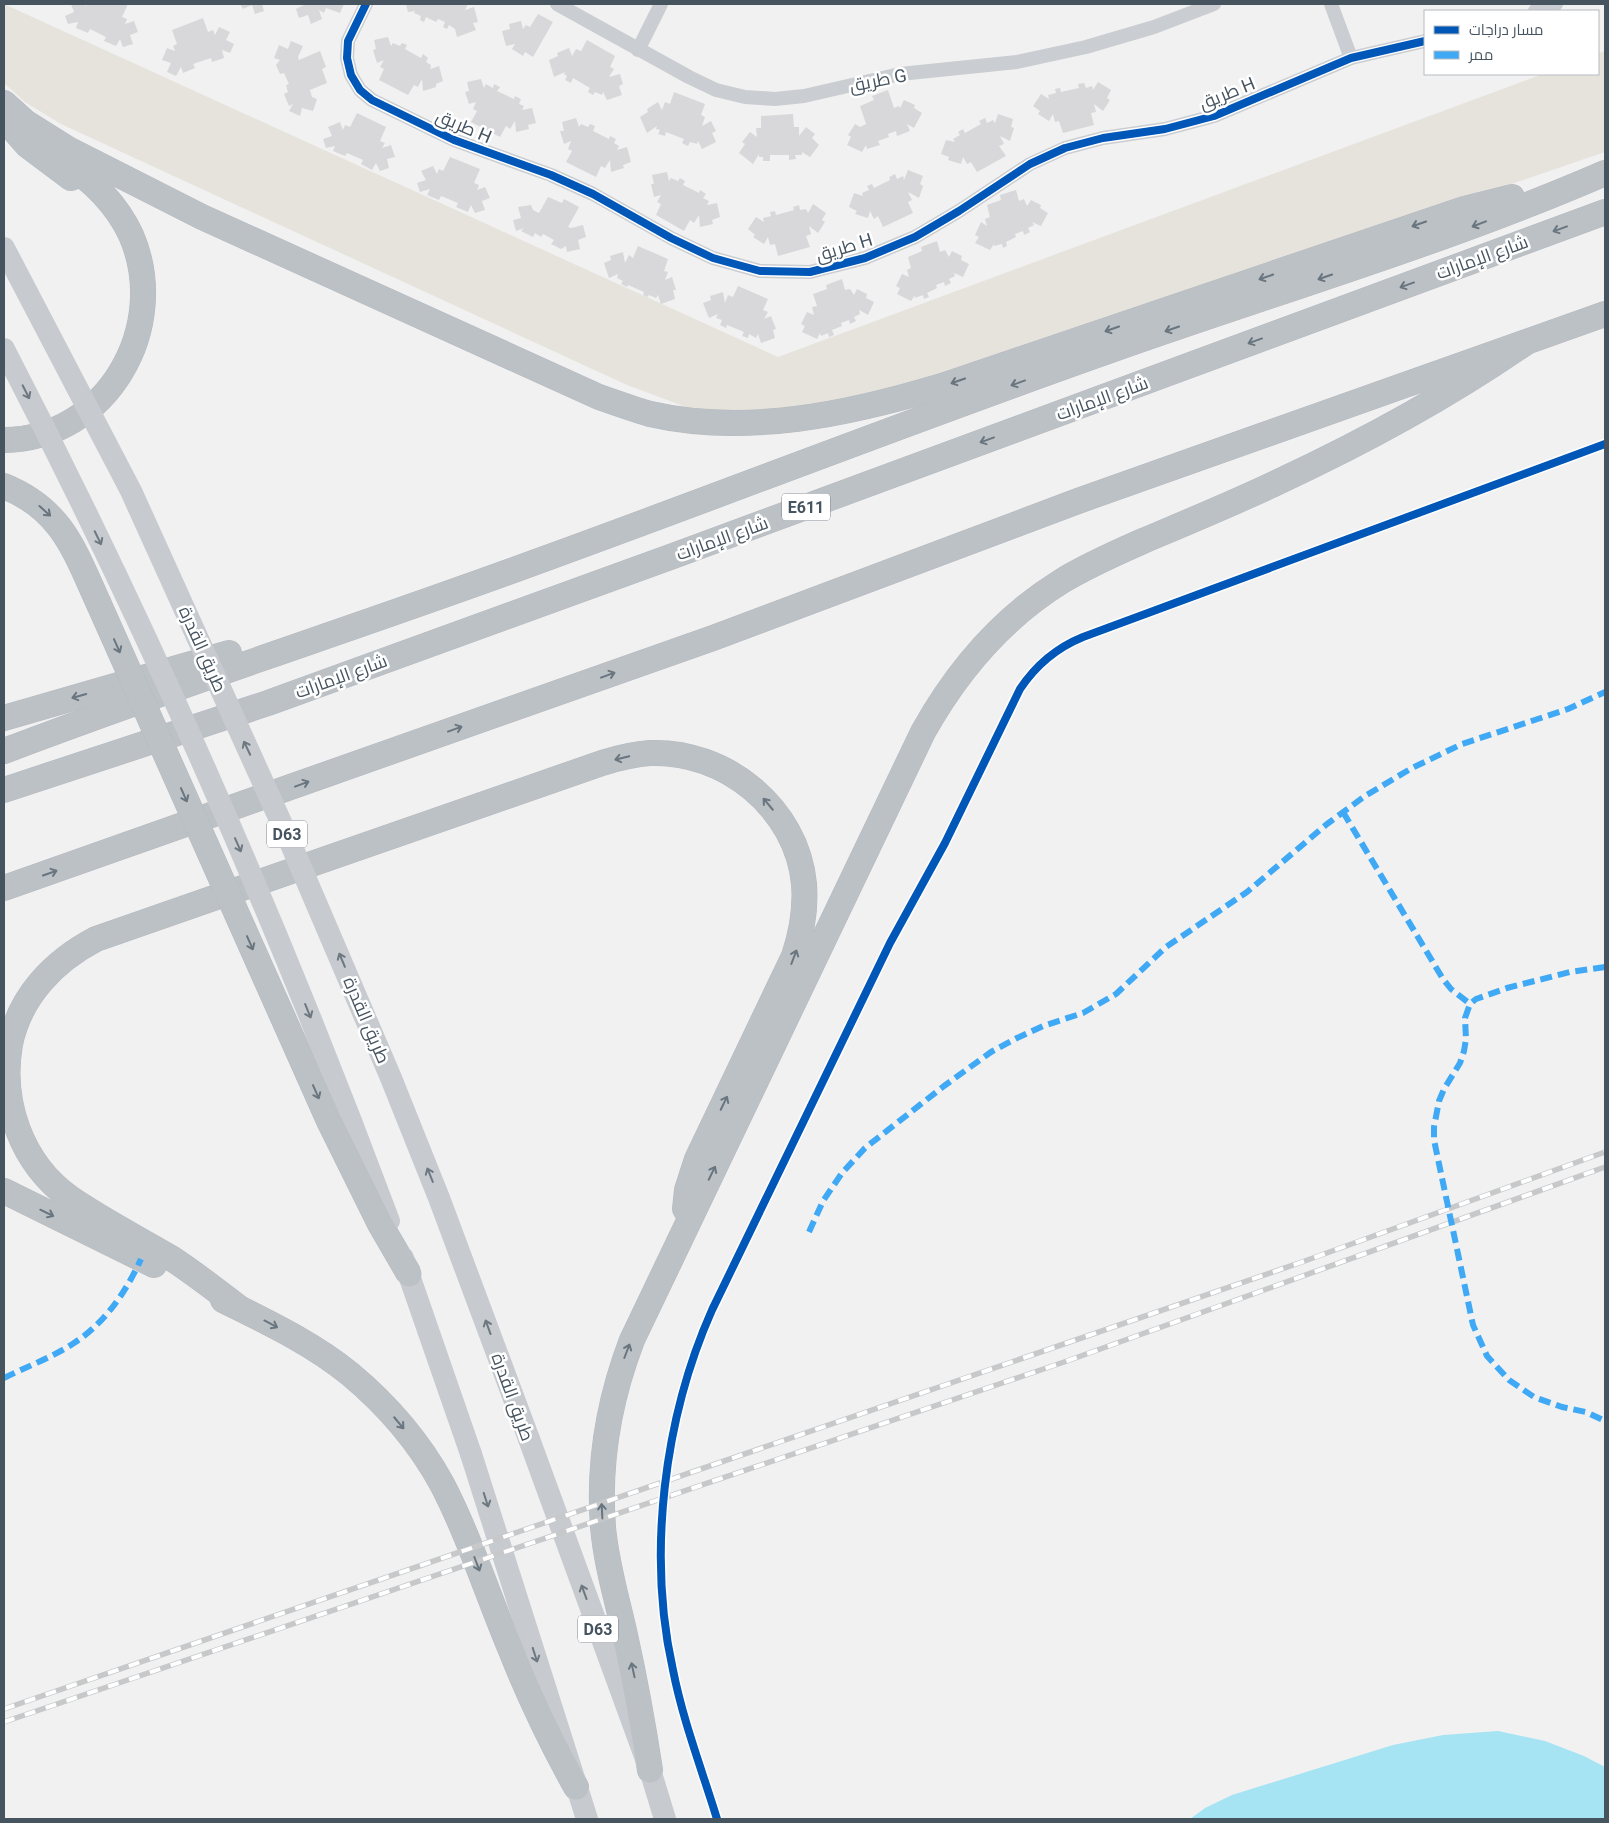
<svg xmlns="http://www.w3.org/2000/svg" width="1609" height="1823" viewBox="0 0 1609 1823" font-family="Roboto,Cairo,sans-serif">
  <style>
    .sand { fill: #e6e3dd }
    .water { fill: #a6e4f4 }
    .building { fill: #d8d8da }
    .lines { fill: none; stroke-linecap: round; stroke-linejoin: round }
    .motorway-casing { stroke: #b6bbc1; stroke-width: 26 }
    .minor { stroke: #cacdd1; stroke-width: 14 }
    .primary { stroke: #c7cbcf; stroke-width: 22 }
    .motorway { stroke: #bcc1c6; stroke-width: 25 }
    .rail-casing { stroke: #c6c8ca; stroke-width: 5.5 }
    .rail { stroke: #fff; stroke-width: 4; stroke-dasharray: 11; stroke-linecap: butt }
    .motorway-bridge-casing { stroke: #b6bbc1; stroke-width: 26; stroke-linecap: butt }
    .primary-bridge { stroke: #c7cbcf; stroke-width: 22 }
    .motorway-bridge { stroke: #bcc1c6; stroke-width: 25 }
    .quiet { stroke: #3fa9f5; stroke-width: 6; stroke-dasharray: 12 6; stroke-linecap: butt }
    .cycleway-casing { stroke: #fff; stroke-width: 11 }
    .cycleway { stroke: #0057b8; stroke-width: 8 }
    .oneway { stroke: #69757f }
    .oneway2 { stroke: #6d7881 }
    .labels { text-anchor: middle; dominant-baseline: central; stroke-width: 5; stroke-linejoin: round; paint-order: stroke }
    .shield { fill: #fff; stroke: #7e8790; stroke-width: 1 }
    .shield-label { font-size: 16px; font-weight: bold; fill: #465460 }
    .street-label { font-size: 18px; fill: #465460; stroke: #fff }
  </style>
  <rect width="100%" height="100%" fill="#f2f1f1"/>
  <path class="sand" d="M4,4L778,357L1543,74H1598V53L1605,51V152L854,409L729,416L686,407L627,385L61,124L25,102L4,83Z"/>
  <path class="water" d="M1498,1731L1545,1741L1584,1756L1605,1767V1819H1190L1205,1808L1232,1795L1393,1745L1443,1735Z"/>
  <g class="building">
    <path d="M71,4H84L86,6L87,4H128L122,17L127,19L125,24L134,21L138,32L130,35L133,44L123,47L120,39L116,46L104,41L106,37L90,29L88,33L76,28L78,22L68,24L65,16L74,12Z"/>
    <path d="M240,4H262L264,11L255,14L252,5L243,9Z"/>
    <path d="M302,4H344L340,13L326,8L324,13L319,10L322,19L311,24L308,15L299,18L296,9L304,5Z"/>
    <path d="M406,4H468L465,10L474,7L478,22L473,23L476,30L457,37L455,29L449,25L447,29L443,27L445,22L438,19L436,22L426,17L424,22L420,20L421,16L414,13L415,11L408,12Z"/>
    <path d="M538,14L553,22L533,57L525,52L523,56L512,49L515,44L506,46L502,31L510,29L509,24L521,21L523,29L526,25L530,27Z"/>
    <path d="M203,18L208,32L213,30L215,35L219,27L230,32L226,40L234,44L230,53L222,50L224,58L212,62L211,58L193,64L195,68L183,73L181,67L176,76L167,72L171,63L162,60L167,48L175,51L173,46L177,44L172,30Z"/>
    <path d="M388,37L391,46L393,43L400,46L402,43L407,45L405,49L421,58L423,54L428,58L426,62L431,65L430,69L439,66L443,81L436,84V87L423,91L422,79L418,87L414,85L408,95L379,80L384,69L380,67L384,60L377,63L373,50L376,49L374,40Z"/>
    <path d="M587,40L615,56L610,67L614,69L609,77L620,74L623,84L619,86L622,95L607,100L603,92L602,95L595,92L593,95L588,92L590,88L573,78L571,83L565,80L567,76L564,74L565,72L554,77L549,60L558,56L557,53L569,48L572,56L576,49L581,51Z"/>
    <path d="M291,41L303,46L298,57L299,60L320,51L326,67L322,69L327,83L310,90L312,97L317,99L313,111L302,108L300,116L289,111L293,104L289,106L284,94L288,92L286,85L289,84L284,73L280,74L276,65L280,60L274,58L279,45L288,49Z"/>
    <path d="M481,79L484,88L486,84L493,88L494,84L500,87L497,91L514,99L515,96L521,99L519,104L524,106L522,110L532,108L536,123L528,125L529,129L516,132L515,121L510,129L506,126L500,137L471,122L477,111L473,109L476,102L469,104L465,92L469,91L467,82Z"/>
    <path d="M1098,82L1111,90L1107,98L1110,100L1103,111L1094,104L1096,112L1091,113L1094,125L1063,133L1059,121L1055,122L1053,114L1049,121L1038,114L1040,111L1033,106L1041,94L1049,99L1048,95L1056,93L1055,89L1060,88L1061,92L1079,88L1078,84L1084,83L1086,88L1092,86L1093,90Z"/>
    <path d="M888,90L894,108L899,106L900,108L904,100L915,105L914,108L922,113L914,128L907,124L910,131L897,136L896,131L888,134L889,137L878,141L880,145L867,149L866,145L862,152L847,145L851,137L848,135L855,124L860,127L866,124L860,106L874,100L872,96Z"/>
    <path d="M674,92L705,104L701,115L705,117L702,126L711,121L716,131L712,133L716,142L702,149L698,141L697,144L690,142L688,146L682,143L684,139L666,132L665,136L658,134L660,130L656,129L657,126L647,133L640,117L648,112L647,109L658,102L662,110L665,102L670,104Z"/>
    <path d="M357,113L386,127L380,141L385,143L382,148L391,145L395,157L387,159L389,168L380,171L376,163L372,170L361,164L363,160L347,153L345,156L333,151L335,146L326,148L323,139L332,136L328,127L340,122L343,130L345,125L350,127Z"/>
    <path d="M793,114L794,127H799V136L806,127L815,134L812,138L819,145L810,157L802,152V155H795L796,159L789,160V155H770V161H763V157H759V154L753,164L739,153L745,144L742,142L750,132L757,137L756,128H761V116Z"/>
    <path d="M998,114L1013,119L1011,127L1014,128L1010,141L1000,136L1004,144L999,146L1006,156L977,172L971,162L967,164L963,157L961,164L948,160L949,157L941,154L946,140L955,142L953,139L960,135L958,132L963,129L965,133L981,124L979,121L985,118L987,123L993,120L995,123Z"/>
    <path d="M576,118L579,127L581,124L588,127L590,124L595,126L593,131L609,139L610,136L616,139L614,143L619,146L617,150L627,147L631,162L623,165L624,168L611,172L610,160L605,168L601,166L596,177L566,162L572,151L568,149L571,141L564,144L560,131H564L562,122Z"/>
    <path d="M450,157L480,169L474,183L479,185L477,190L485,187L490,198L482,201L485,210L475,213L471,205L468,212L456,207L458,203L441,196L439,200L427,195L430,189L420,192L417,183L426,180L421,171L433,166L437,174L439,169L443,171Z"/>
    <path d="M908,170L923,176L920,184L923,186L919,198L908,192L912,200L908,202L913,213L883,227L878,216L874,219L870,211L868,218L855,214L857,211L849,207L854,193L863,196L862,193L869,190L867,186L872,184L874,188L890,180L889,177L895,174L897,179L903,176L904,180Z"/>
    <path d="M667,172L669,181L671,178L678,181L680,178L685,181L683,185L699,193L700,190L706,194L703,198L709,201L707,205L717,203L720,217L712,220L713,224L700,227L699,215L694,223L690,220L684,231L656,215L661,204L657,202L661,195L654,197L651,184H654L652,175Z"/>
    <path d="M1016,190L1019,201L1024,199L1027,206L1031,200L1041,205L1040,208L1048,213L1041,226L1032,222L1034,225L1028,228L1030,232L1024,235L1023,231L1015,234L1016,237L1006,242L1007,246L1003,248L1002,244L994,246V244L990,250L975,243L979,237L975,235L981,222L987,226L985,219L990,217L987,205L1001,200L1000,195Z"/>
    <path d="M548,197L562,203L564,199L579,207L568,227L571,228L583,225L586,237L578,240L580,249L567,252L566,246L561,249L551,244L554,240L543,234L541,237L535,233L533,237L521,231L524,228L516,231L513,220L521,218L518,207L531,205L533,210L539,213Z"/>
    <path d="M813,204L826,213L822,220L825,222L818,233L809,226L811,234L806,236L810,247L778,256L775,244L770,245L768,237L764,244L753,237L755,235L748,229L756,217L764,222L763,218L771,216L770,212L775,211L776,215L794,210L793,207L799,205L800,210L806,209L808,213Z"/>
    <path d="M937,241L940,252L945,250L949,257L952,251L962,256L961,260L969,264L963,277L954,273L955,276L949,279L951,283L945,286L944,282L936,285L937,288L927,293L929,297L924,299L923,295L915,298V295L911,301L897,294L900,288L896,286L902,274L909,277L907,270L911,268L908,257L922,251L921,247Z"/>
    <path d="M638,246L668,259L664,271L668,272L665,280L672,277L676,290H673L675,299L661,304L658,295L656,298L649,295L648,297L643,295L644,292L628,285L627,287L621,284L623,281L617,278L618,274L609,278L604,263L611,260L610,256L623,252L625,263L629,255L633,258Z"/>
    <path d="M842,279L845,290L850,289L854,295L857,289L867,294L866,298L874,302L868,315L859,310L860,314L854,317L856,321L850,324L849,320L841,323L842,326L832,330L834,335L829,337L828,333L821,336L820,333L817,339L802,332L805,326L801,324L807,312L814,315L812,307L817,306L813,294L827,289L826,285Z"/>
    <path d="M738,286L768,299L763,310L768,312L764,319L771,316L776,329L773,330L775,338L761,343L758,334L756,338L749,334L748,338L742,336L744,332L727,325L726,328L720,325L722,320L716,318L718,314L709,318L703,303L711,300L710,296L723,292L725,303L728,295L733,297Z"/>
  </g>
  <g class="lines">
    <defs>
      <g id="motorway">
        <path d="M4,103L25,122L68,149L202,217L599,397C616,403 633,409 650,414C747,436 849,414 942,386L1464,209L1512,197"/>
        <path d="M6,121L27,145L71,178"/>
        <path d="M4,440C107,439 171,327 131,235C116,203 91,179 62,161"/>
        <path d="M4,486C61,509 74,549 98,602"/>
        <path d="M4,718L229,653"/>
        <path d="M4,751C182,683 365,625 544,559C734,490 923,416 1114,349C1278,291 1446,242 1605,173"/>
        <path d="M4,790L268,703L673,556L1605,212"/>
        <path d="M4,888L713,638L1078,501L1605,314"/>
        <path d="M4,1191L154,1265"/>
        <path d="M223,1300C267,1322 312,1343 350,1374C386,1404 419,1442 442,1484C469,1536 487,1593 510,1648C529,1696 551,1742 576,1787"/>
        <path d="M238,1307C216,1290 194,1273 171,1258C137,1238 102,1220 70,1198C21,1163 0,1102 10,1044C20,996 54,961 96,939L602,763C618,758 633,754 650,753C725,750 797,808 804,884C806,909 802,932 794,956L697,1159L687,1190L685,1209"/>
        <path d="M650,1770C643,1724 635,1680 625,1635C617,1599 606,1563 603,1527C598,1462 609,1400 632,1340L923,732C957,671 1002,618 1062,581C1088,565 1116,553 1143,541C1188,522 1234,503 1278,482C1364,442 1447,397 1525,343"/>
      </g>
    </defs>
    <use href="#motorway" class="motorway-casing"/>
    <g class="minor">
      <path d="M366,4L348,41L347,58L351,75L360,90L372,100L454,140L551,175L593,194L671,238L713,258L760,271L810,272L865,258L915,237L959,211L1030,164L1065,148L1103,138L1165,129L1214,116L1351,58L1425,41"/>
      <path d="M557,4L689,77L716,90L745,97L775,99L804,96L900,74L1017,62L1086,47L1154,27L1214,4"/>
      <path d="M1331,4L1351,58"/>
      <path d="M1535,11L1556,4"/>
      <path d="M638,50L661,4"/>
    </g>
    <g class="primary">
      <path d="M529,1439L650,1770L665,1819"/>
      <path d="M471,1454L587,1819"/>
    </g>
    <use href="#motorway" class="motorway"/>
    <defs>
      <g id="rail">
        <path d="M4,1709L1302,1262L1605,1152"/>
        <path d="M4,1722L1067,1361L1605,1167"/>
      </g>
    </defs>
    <use href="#rail" class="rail-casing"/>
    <use href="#rail" class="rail"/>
    <defs>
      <path id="motorway-bridge" d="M98,602L329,1121L380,1224L409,1274"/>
    </defs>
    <use href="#motorway-bridge" class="motorway-bridge-casing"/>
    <g class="primary-bridge">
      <path d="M4,248L131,491L290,842L391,1078L439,1198L529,1439"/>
      <path d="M4,349C150,631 278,923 389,1221"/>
      <path d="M403,1258L471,1454"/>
    </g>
    <use href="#motorway-bridge" class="motorway-bridge"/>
    <g class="quiet">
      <path d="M1343,812L1443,979L1451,989L1470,1004"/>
      <path d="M1605,967L1570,972L1507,988L1476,999L1470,1004L1465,1018L1466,1039L1464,1051L1460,1063L1444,1089L1439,1101L1434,1127V1140L1473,1325L1487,1356L1509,1380L1534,1397L1562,1407L1586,1412L1605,1421"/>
      <path d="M809,1232L823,1201L842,1173L865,1148L944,1086L991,1052L1017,1038L1043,1026L1083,1013L1116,994L1166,947L1247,892L1327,824L1365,796L1412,768L1462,744L1568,709L1605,692"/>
      <path d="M4,1378C26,1367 53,1357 74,1343C105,1323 126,1292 141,1259"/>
    </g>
    <defs>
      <g id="cycleway">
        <path d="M366,4L348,41L347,58L351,75L360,90L372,100L454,140L551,175L593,194L671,238L713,258L760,271L810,272L865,258L915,237L959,211L1030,164L1065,148L1103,138L1165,129L1214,116L1351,58L1425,41"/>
        <path d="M717,1819C702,1770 683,1721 673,1670C647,1554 664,1418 712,1310L890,943L945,843L1020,689C1036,665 1056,648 1083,637L1605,444"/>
      </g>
    </defs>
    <use href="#cycleway" class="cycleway-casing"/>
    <use href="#cycleway" class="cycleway"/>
  </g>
  <defs><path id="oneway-shaft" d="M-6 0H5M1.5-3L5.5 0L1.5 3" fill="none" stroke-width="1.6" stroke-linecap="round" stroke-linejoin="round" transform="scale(1.25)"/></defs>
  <g class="oneway">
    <use href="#oneway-shaft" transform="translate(1419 224) rotate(161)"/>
    <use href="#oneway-shaft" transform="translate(1479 224) rotate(159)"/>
    <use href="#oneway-shaft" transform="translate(1560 229) rotate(160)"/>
    <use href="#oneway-shaft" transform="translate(1266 277) rotate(161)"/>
    <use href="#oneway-shaft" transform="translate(1325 277) rotate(161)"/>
    <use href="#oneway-shaft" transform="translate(1407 285) rotate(160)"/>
    <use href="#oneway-shaft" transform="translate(1112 329) rotate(161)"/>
    <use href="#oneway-shaft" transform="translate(1172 329) rotate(161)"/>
    <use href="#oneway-shaft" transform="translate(1255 341) rotate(160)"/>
    <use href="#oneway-shaft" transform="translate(958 381) rotate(161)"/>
    <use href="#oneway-shaft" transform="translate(1018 383) rotate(160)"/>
    <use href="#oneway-shaft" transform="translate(987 440) rotate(160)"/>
    <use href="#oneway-shaft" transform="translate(45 511) rotate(42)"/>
    <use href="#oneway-shaft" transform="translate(117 646) rotate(66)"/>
    <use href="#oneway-shaft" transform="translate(608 675) rotate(-20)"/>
    <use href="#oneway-shaft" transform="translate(79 696) rotate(164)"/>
    <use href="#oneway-shaft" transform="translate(455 729) rotate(-20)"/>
    <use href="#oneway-shaft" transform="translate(622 758) rotate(166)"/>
    <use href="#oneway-shaft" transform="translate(302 784) rotate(-20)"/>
    <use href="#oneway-shaft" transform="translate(184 795) rotate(66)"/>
    <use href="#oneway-shaft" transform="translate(768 804) rotate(-130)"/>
    <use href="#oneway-shaft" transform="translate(50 873) rotate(-19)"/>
    <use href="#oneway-shaft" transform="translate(250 943) rotate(66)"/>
    <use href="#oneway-shaft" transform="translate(794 957) rotate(-69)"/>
    <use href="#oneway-shaft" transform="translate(316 1092) rotate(66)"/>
    <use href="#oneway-shaft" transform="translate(724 1103) rotate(-64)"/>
    <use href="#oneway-shaft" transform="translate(712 1173) rotate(-64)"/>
    <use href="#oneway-shaft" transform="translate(47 1213) rotate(26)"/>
    <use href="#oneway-shaft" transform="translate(271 1324) rotate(28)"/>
    <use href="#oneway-shaft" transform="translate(627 1351) rotate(-69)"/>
    <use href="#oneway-shaft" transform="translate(399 1423) rotate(50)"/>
    <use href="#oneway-shaft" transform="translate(602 1511) rotate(-93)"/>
    <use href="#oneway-shaft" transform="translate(477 1564) rotate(69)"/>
    <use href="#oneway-shaft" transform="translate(633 1670) rotate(-102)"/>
  </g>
  <g class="oneway2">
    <use href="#oneway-shaft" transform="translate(26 392) rotate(63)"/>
    <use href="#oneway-shaft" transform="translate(98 538) rotate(64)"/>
    <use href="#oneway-shaft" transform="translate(247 748) rotate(-115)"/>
    <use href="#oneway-shaft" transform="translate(238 845) rotate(66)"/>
    <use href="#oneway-shaft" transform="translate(342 960) rotate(-113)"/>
    <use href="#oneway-shaft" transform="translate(308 1011) rotate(68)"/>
    <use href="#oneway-shaft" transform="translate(430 1175) rotate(-112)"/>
    <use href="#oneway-shaft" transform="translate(488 1327) rotate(-110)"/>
    <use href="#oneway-shaft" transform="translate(486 1500) rotate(72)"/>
    <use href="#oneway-shaft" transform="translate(584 1592) rotate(-110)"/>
    <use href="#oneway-shaft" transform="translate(535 1655) rotate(72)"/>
  </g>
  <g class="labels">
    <g class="shield">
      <rect x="782" y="493.5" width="48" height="27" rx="4"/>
      <rect x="267" y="820.5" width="40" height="27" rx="4"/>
      <rect x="578" y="1615.5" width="40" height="27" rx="4"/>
    </g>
    <g class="shield-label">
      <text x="806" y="507">E611</text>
      <text x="287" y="834">D63</text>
      <text x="598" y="1629">D63</text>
    </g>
    <g class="street-label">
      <text transform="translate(878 80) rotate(-11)">طريق G</text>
      <text transform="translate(1227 93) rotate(-22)">طريق H</text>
      <text transform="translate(464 126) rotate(23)">طريق H</text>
      <text transform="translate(844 247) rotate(-17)">طريق H</text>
      <text transform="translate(1482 257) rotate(-20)">شارع الإمارات</text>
      <text transform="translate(1102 398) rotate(-20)">شارع الإمارات</text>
      <text transform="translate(722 538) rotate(-20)">شارع الإمارات</text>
      <text transform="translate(203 649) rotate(66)">طريق القدرة</text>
      <text transform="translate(341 676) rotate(-20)">شارع الإمارات</text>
      <text transform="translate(367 1020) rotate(67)">طريق القدرة</text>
      <text transform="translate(513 1397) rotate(70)">طريق القدرة</text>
    </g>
  </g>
  <rect width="1609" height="1823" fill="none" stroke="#465460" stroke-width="10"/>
  <rect x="1424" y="10" width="175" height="65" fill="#ffffff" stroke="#b5bbbf"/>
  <rect x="1434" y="26" width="25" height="8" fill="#0057b8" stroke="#b5bbbf"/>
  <text x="1469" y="35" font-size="15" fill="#465460">مسار دراجات</text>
  <rect x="1434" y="51" width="25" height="8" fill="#3fa9f5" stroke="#b5bbbf"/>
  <text x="1469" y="60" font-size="15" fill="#465460">ممر</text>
</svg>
